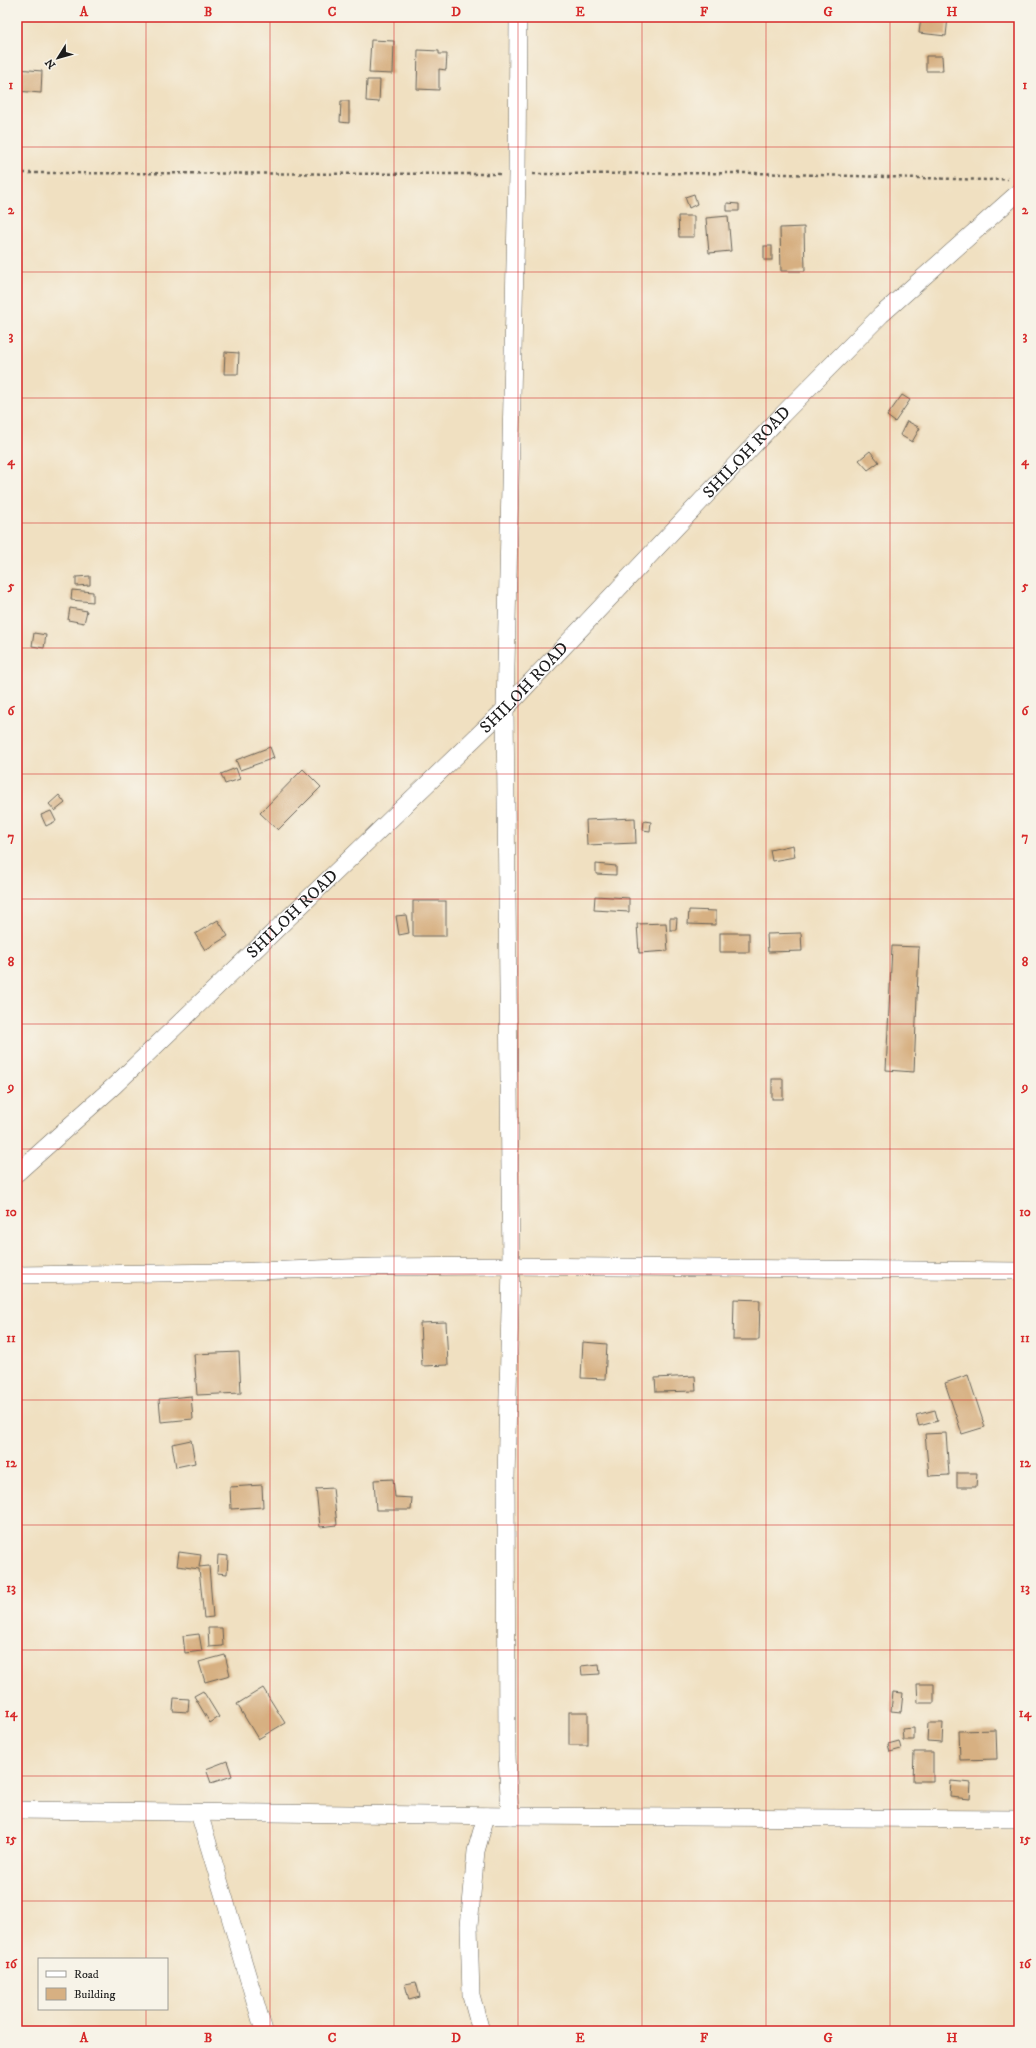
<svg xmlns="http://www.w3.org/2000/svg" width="1036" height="2048" viewBox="0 0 1036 2048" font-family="'IM FELL DW Pica',serif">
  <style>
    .building { fill: #d7b082 }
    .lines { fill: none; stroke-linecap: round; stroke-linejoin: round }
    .minor-casing { stroke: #666156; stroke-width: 18 }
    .path { stroke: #666156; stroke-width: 2.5; stroke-dasharray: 3 3; stroke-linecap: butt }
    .minor { stroke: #fff; stroke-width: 17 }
    .grid { fill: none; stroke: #d62828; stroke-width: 1; stroke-opacity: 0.55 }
    .labels { text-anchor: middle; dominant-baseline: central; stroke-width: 3.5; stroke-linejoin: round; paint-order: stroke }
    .street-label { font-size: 17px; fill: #1c1c1c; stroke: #f7f3e8 }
    .neatline { fill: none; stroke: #d62828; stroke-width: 1.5 }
    .grid-label { font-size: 13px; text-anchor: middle; font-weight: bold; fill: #d62828 }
  </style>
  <rect width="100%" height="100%" fill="#f7f3e8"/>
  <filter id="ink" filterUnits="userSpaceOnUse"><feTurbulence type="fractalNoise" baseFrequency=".025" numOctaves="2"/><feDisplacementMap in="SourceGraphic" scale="8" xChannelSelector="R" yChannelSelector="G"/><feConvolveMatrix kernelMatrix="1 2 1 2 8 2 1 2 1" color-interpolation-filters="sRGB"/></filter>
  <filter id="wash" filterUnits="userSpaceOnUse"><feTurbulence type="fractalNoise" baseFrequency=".012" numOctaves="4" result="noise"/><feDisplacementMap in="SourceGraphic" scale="16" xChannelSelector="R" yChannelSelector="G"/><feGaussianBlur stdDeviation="0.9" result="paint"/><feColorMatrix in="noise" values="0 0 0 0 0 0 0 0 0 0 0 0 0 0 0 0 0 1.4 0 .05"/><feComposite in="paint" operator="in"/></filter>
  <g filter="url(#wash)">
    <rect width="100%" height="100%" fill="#f0e0c1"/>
    <g id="blocks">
      <g class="building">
        <path d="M921,17H948L946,36L919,33Z"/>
        <path d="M371,40L394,41L393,74L369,73Z"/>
        <path d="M418,50L439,51V54H447L446,70L439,69V90L417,89Z"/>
        <path d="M926,56H942L943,71H926Z"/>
        <path d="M17,69L42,71L41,93L17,91Z"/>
        <path d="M367,80H380L379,102L366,101Z"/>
        <path d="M341,101H349V123L340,122Z"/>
        <path d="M694,194L697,204L689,208L685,197Z"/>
        <path d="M727,203L739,204V211H727Z"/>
        <path d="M678,216H694V237H679Z"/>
        <path d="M728,216L731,251L709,253L706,218Z"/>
        <path d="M804,227L805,271H781L780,228Z"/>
        <rect x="764" y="246" width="8" height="14"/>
        <path d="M225,352L239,353L238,374H224Z"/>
        <path d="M902,395L910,400L895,422L887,416Z"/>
        <path d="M907,421L920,428L912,442L900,435Z"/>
        <path d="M870,451L879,462L868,470L859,460Z"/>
        <path d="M90,576V585L76,586V577Z"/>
        <path d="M72,590L93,592V602L71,600Z"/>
        <path d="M70,608L87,611L84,623L68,620Z"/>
        <path d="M34,633L46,635L44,648L32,646Z"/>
        <path d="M270,747L274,758L240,770L236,760Z"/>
        <path d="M236,768L240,779L225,784L221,774Z"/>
        <path d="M303,769L321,787L278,830L260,813Z"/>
        <path d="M59,795L65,803L55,811L49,804Z"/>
        <path d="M51,811L56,821L46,826L41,815Z"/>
        <path d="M635,818L636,843L587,845L586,820Z"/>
        <path d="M644,821L651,822L650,831L643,830Z"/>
        <path d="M793,845L795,857L772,861L770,850Z"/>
        <path d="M596,864L616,866V875L596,874Z"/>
        <path d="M595,896L629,898V912L594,910Z"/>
        <rect x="413" y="901" width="33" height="35"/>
        <path d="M689,910L716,911V925L688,924Z"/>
        <path d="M406,915L409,933L399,935L396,916Z"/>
        <path d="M670,918H677L676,930H670Z"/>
        <path d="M218,920L228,936L205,950L195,934Z"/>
        <path d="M666,923L668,951L639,953L637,924Z"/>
        <rect x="720" y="933" width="29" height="19"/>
        <path d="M801,933L802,951L768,952L767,934Z"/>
        <path d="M892,946L919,947L914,1072L886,1070Z"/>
        <rect x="772" y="1079" width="11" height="20"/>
        <path d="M734,1299L760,1300L759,1340H733Z"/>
        <path d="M446,1322L448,1365L422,1366L420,1323Z"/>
        <path d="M583,1342L607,1344L605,1379L581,1378Z"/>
        <path d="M239,1352L241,1393L197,1395L194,1354Z"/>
        <path d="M968,1375L985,1427L962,1434L945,1383Z"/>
        <path d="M695,1376L696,1391L656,1392L655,1378Z"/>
        <path d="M191,1396L193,1419L161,1422L159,1399Z"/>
        <path d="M935,1410L938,1421L919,1426L916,1415Z"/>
        <path d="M946,1433L949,1475L929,1476L925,1434Z"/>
        <path d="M191,1440L195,1463L176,1467L172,1444Z"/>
        <path d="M957,1473H977L976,1487H957Z"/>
        <path d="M393,1479L395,1497L412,1498L411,1510H376L374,1480Z"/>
        <path d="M262,1485L263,1507L231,1509L230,1487Z"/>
        <path d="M333,1488L337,1525L320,1527L316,1489Z"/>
        <path d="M179,1552L201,1555L199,1567L209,1566L213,1617L204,1618L199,1569L177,1566Z"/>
        <path d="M218,1555L228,1556L227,1574L217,1573Z"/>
        <path d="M208,1628H222L223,1646L209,1647Z"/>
        <path d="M199,1634L202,1651L185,1653L183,1636Z"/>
        <path d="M225,1655L230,1675L205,1682L199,1662Z"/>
        <path d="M599,1664L600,1674L582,1675L581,1666Z"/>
        <path d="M917,1684H934V1703H918Z"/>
        <path d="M263,1688L285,1723L258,1739L237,1704Z"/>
        <path d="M203,1691L219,1717L210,1723L194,1696Z"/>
        <path d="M893,1692L903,1693L901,1712L891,1711Z"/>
        <path d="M174,1698L189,1699L188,1712L173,1711Z"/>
        <rect x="569" y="1712" width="19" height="33"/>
        <path d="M928,1723H943L942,1742L927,1741Z"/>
        <path d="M914,1728V1740H903L902,1729Z"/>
        <path d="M996,1730L997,1759L960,1760L959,1731Z"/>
        <path d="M899,1741L901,1749L890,1752L888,1744Z"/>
        <path d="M914,1752H933V1781H913Z"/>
        <path d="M227,1761L232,1776L211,1783L206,1769Z"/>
        <path d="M951,1781L971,1783L970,1799L950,1797Z"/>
        <path d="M416,1982L420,1997L409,2000L405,1984Z"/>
      </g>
    </g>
  </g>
  <g filter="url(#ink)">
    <use href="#blocks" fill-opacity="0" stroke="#666156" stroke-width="1"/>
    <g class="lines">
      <defs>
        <g id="minor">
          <path id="s1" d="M17,1173L115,1085L505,709L782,415L881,315L1019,192"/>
          <path d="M17,1275L229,1272L373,1267L511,1266L1019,1271"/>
          <path d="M17,1810L510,1816L1019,1819"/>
          <path d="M199,1813L264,2031"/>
          <path d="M510,1816L507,1755L506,1479L511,1266L505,709L517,174L518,17"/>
          <path d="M481,2031L471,1995L469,1926L476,1851L486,1816"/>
        </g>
      </defs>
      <use href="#minor" class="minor-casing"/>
      <g class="path">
        <path d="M17,173L500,174"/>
        <path d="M533,174L752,173L988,180L1008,179"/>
      </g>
      <use href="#minor" class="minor"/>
    </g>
  </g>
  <path class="grid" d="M146,17V1959M270,17V2031M394,17V2031M518,17V2031M642,17V2031M766,17V2031M890,17V2031M17,147H1019M17,272H1019M17,398H1019M17,523H1019M17,648H1019M17,774H1019M17,899H1019M17,1024H1019M17,1149H1019M17,1274H1019M17,1400H1019M17,1525H1019M17,1650H1019M17,1776H1019M17,1901H1019M146,2009V2031"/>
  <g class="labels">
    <g class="street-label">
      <text stroke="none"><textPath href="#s1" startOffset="1026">SHILOH ROAD</textPath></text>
      <text stroke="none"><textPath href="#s1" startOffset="702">SHILOH ROAD</textPath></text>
      <text stroke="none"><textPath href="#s1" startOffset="378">SHILOH ROAD</textPath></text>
    </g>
  </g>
  <rect width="1036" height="2048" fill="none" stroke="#f7f3e8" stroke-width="44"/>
  <rect x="38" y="1958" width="130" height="52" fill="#f7f3e8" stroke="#9f9d96"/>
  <rect x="46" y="1971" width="20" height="6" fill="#ffffff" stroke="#9f9d96"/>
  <text x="74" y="1978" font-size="12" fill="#1c1c1c">Road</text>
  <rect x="46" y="1988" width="20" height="12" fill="#d7b082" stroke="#9f9d96"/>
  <text x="74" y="1998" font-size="12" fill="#1c1c1c">Building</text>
  <g transform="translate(58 58) rotate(233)" stroke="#f7f3e8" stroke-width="3" paint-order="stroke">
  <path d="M0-3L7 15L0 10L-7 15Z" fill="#1c1c1c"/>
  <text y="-6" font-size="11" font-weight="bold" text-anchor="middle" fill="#1c1c1c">N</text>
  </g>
  <rect x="22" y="22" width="992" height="2004" class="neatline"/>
  <g class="grid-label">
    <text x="84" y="16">A</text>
    <text x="208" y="16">B</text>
    <text x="332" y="16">C</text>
    <text x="456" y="16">D</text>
    <text x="580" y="16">E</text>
    <text x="704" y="16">F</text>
    <text x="828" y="16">G</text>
    <text x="952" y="16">H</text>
    <text x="11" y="89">1</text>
    <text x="1025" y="89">1</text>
    <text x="11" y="214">2</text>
    <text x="1025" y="214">2</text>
    <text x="11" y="340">3</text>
    <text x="1025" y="340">3</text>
    <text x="11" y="465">4</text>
    <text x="1025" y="465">4</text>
    <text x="11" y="590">5</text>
    <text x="1025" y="590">5</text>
    <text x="11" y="715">6</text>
    <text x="1025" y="715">6</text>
    <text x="11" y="841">7</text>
    <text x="1025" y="841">7</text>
    <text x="11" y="966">8</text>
    <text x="1025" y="966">8</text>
    <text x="11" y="1091">9</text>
    <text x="1025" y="1091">9</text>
    <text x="11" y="1216">10</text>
    <text x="1025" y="1216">10</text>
    <text x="11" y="1342">11</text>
    <text x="1025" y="1342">11</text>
    <text x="11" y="1467">12</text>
    <text x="1025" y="1467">12</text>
    <text x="11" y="1592">13</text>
    <text x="1025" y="1592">13</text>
    <text x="11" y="1717">14</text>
    <text x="1025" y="1717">14</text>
    <text x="11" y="1843">15</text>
    <text x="1025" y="1843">15</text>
    <text x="11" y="1968">16</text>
    <text x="1025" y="1968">16</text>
    <text x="84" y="2042">A</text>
    <text x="208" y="2042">B</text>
    <text x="332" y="2042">C</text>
    <text x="456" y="2042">D</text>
    <text x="580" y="2042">E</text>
    <text x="704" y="2042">F</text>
    <text x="828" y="2042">G</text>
    <text x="952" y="2042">H</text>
  </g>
</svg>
